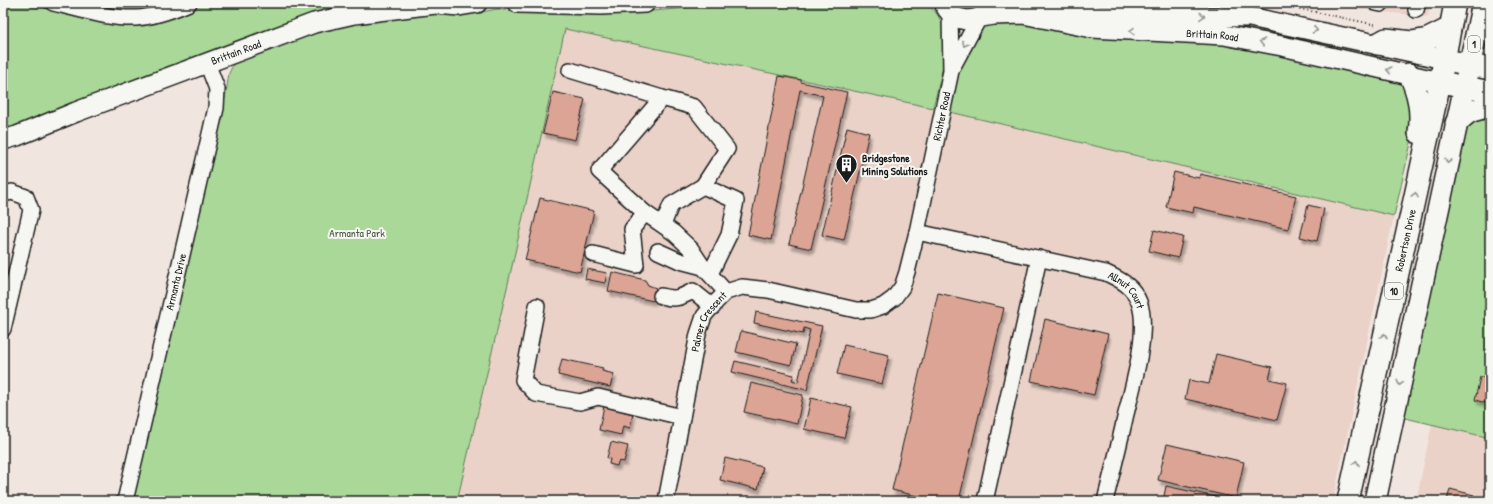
<svg xmlns="http://www.w3.org/2000/svg" width="1493" height="504" viewBox="0 0 1493 504" font-family="'Patrick Hand',sans-serif">
  <style>
    .built { fill: #ead2c8 }
    .green { fill: #a9d898; stroke: #627a5a }
    .building { fill: #dba494; stroke: #1c1c1c; filter: url(#shadow) }
    .lines { fill: none; stroke-linecap: round; stroke-linejoin: round }
    .minor-casing { stroke: #1c1c1c; stroke-width: 18 }
    .major-casing { stroke: #1c1c1c; stroke-width: 22 }
    .highway-casing { stroke: #1c1c1c; stroke-width: 24 }
    .path { stroke: #1c1c1c; stroke-width: 2; stroke-dasharray: 1 3; stroke-linecap: butt }
    .minor { stroke: #f6f6f2; stroke-width: 15 }
    .major { stroke: #f6f6f2; stroke-width: 19 }
    .highway { stroke: #f6f6f2; stroke-width: 21 }
    .oneway { stroke: #949492 }
    .labels { text-anchor: middle; dominant-baseline: central; stroke-width: 4; stroke-linejoin: round; paint-order: stroke }
    .shield { fill: #f6f6f2; stroke: #5d5d5c; stroke-width: 1 }
    .shield-label { font-size: 10px; font-weight: bold; fill: #1c1c1c }
    .street-label { font-size: 11px; fill: #1c1c1c; stroke: #f6f6f2 }
    .poi-label { font-size: 11px; font-weight: bold; fill: #1c1c1c; stroke: #f6f6f2; text-anchor: start }
    .park-label { font-size: 11px; fill: #465441; stroke: #f6f6f2 }
  </style>
  <defs>
    <filter id="shadow"><feDropShadow dx="2.5" dy="4.5" stdDeviation="1" flood-color="#0004"/></filter>
  </defs>
  <rect width="100%" height="100%" fill="#f1e6df"/>
  <filter id="ink" filterUnits="userSpaceOnUse"><feTurbulence type="fractalNoise" baseFrequency=".025" numOctaves="2"/><feDisplacementMap in="SourceGraphic" scale="8" xChannelSelector="R" yChannelSelector="G"/><feConvolveMatrix kernelMatrix="1 2 1 2 8 2 1 2 1" color-interpolation-filters="sRGB"/></filter>
  <g filter="url(#ink)">
    <g class="built">
      <path d="M1304,3H1431L1428,17Z"/>
      <path d="M565,29L933,108L1394,216L1333,501H455Z"/>
      <path d="M1432,424L1490,438V501H1416Z"/>
    </g>
    <g class="green">
      <path d="M3,3H23L122,26L157,22L194,7L200,3H373L326,10L142,76L16,127L3,130Z"/>
      <path d="M710,3H924C960,22 940,77 933,108L565,29L510,275L457,501H132L183,285L226,93L229,73L236,59L348,21L438,13L465,15L497,9L521,12H640L676,9Z"/>
      <path d="M1003,19L1220,39L1395,77L1402,84L1406,94L1413,130L1411,143L1394,216L950,112L961,62L971,41L984,26Z"/>
      <path d="M1490,114V438L1401,417L1466,125Z"/>
    </g>
    <g class="building">
      <path d="M779,76L801,80V82L847,92L811,249L789,244L823,96L800,90L771,240L748,235Z"/>
      <path d="M553,92L585,99L575,140L543,133Z"/>
      <path d="M847,127L869,133L844,240L822,235Z"/>
      <path d="M1174,172L1199,178L1200,174L1296,196L1288,229L1194,207L1193,213L1166,207Z"/>
      <path d="M540,198L594,211L580,272L525,260Z"/>
      <path d="M1308,205L1324,209L1317,241L1300,237Z"/>
      <path d="M1154,230L1183,237L1178,258L1149,251Z"/>
      <path d="M587,269L607,273L605,283L585,279Z"/>
      <path d="M612,272L645,280L648,285L656,288L653,301L608,291Z"/>
      <path d="M938,293L1004,308L959,501H938L892,490Z"/>
      <path d="M756,312L822,326L807,390L732,372L735,361L794,375L792,380L798,382L810,330L804,328L803,334L754,323Z"/>
      <path d="M1045,319L1108,334L1094,395L1031,381Z"/>
      <path d="M741,331L796,344L791,365L736,352Z"/>
      <path d="M844,345L889,355L882,384L837,374Z"/>
      <path d="M1216,354L1272,367L1269,379L1287,383L1277,420L1185,399L1189,380L1209,384Z"/>
      <path d="M562,359L603,368L602,371L614,374L610,387L558,375Z"/>
      <path d="M1480,377L1490,379V404L1475,400Z"/>
      <path d="M751,383L803,395L797,424L744,412Z"/>
      <path d="M811,398L852,407L844,438L804,429Z"/>
      <path d="M604,406L633,414L630,428L623,426L621,435L599,430Z"/>
      <path d="M611,442L628,446L624,462L619,461L617,466L609,464L610,459L607,458Z"/>
      <path d="M1167,444L1244,462L1236,498L1158,480Z"/>
      <path d="M725,458L763,467L758,489L720,480Z"/>
      <path d="M1166,486L1225,499V501H1163Z"/>
      <path d="M1450,489L1474,495L1473,501H1447Z"/>
    </g>
    <g class="lines">
      <defs>
        <g id="minor">
          <path d="M53,3C80,9 108,19 136,18C154,17 173,10 189,3"/>
          <path d="M1376,3L1381,4V3"/>
          <path d="M1416,10L1418,3"/>
          <path d="M952,68L979,18"/>
          <path d="M570,70L662,98L599,171L645,213"/>
          <path d="M662,98L694,107L727,149L703,186L671,205L663,225"/>
          <path d="M703,186L736,201L729,235L710,274"/>
          <path d="M3,194L12,192L26,197L31,210L3,329"/>
          <path id="s1" d="M917,232L1106,273C1121,280 1133,286 1139,302C1150,330 1132,389 1125,418C1119,446 1112,473 1105,501"/>
          <path d="M658,251L680,261L703,267L726,292"/>
          <path d="M593,254L636,265L632,229L645,213L674,233L691,249L703,267"/>
          <path d="M661,296C676,300 679,298 693,291L713,307"/>
          <path d="M537,306L523,380L536,394L580,402L598,397L682,417"/>
          <path id="s2" d="M125,501L216,108L217,89L207,63"/>
          <path id="s3" d="M666,501L698,334L704,316L715,303L726,292L742,287L768,290L856,310H871L883,306L894,298L902,287L907,272L917,232L951,71L950,13"/>
          <path d="M985,501L1039,258"/>
        </g>
        <g id="major">
          <path d="M518,3L601,5L645,3"/>
          <path d="M944,3C951,22 976,26 989,9"/>
          <path d="M1038,3L1081,13L1099,15L1250,17L1444,59"/>
          <path id="s4" d="M981,17L994,15L1023,14L1092,28L1224,35L1282,46L1440,82"/>
          <path id="s5" d="M3,140L17,136L76,112L314,23L354,14L418,6L436,4L459,6L477,3"/>
        </g>
        <g id="highway">
          <path d="M1377,44L1386,39L1412,42L1428,39L1450,28"/>
          <path d="M1456,62L1490,69"/>
          <path d="M1409,74C1419,93 1422,112 1419,133"/>
          <path d="M1451,84L1490,92"/>
          <path d="M1456,123L1469,112L1490,106"/>
          <path id="s6" d="M1348,501L1440,82L1455,3"/>
          <path d="M1375,501L1483,3"/>
        </g>
      </defs>
      <use href="#minor" class="minor-casing"/>
      <use href="#major" class="major-casing"/>
      <use href="#highway" class="highway-casing"/>
      <path class="path" d="M1264,3L1282,5L1377,25"/>
      <use href="#minor" class="minor"/>
      <use href="#major" class="major"/>
      <use href="#highway" class="highway"/>
    </g>
    <defs><path id="oneway-chevron" d="M-2-3.5L2.5 0L-2 3.5" fill="none" stroke-width="1.6" stroke-linecap="round" stroke-linejoin="round"/></defs>
    <g class="oneway">
      <use href="#oneway-chevron" transform="translate(1202 16) rotate(2)"/>
      <use href="#oneway-chevron" transform="translate(1315 30) rotate(12)"/>
      <use href="#oneway-chevron" transform="translate(1132 31) rotate(-179)"/>
      <use href="#oneway-chevron" transform="translate(1262 42) rotate(-168)"/>
      <use href="#oneway-chevron" transform="translate(965 44) rotate(117)"/>
      <use href="#oneway-chevron" transform="translate(1389 70) rotate(-167)"/>
      <use href="#oneway-chevron" transform="translate(1448 161) rotate(102)"/>
      <use href="#oneway-chevron" transform="translate(1415 195) rotate(-78)"/>
      <use href="#oneway-chevron" transform="translate(1384 336) rotate(-78)"/>
      <use href="#oneway-chevron" transform="translate(1400 383) rotate(102)"/>
      <use href="#oneway-chevron" transform="translate(1356 463) rotate(-78)"/>
    </g>
  </g>
  <defs>
    <symbol id="building-pin" viewBox="-11 -11 22 30"><path d="M0 17L-7.5 6A9.5 9.5 0 1 1 7.5 6Z" fill="#1c1c1c" stroke="#f6f6f2"/><path d="M-4-6H4V6H1V3H-1V6H-4ZM-2.5-4.3h1.7v1.8h-1.7ZM.8-4.3h1.7v1.8H.8ZM-2.5-1h1.7V.8h-1.7ZM.8-1h1.7V.8H.8Z" fill="#fff"/></symbol>
  </defs>
  <g fill-rule="evenodd">
    <use href="#building-pin" x="834" y="152" width="25" height="34"/>
  </g>
  <g class="labels">
    <g class="shield">
      <rect x="1468" y="36" width="12" height="16" rx="3"/>
      <rect x="1385" y="283" width="18" height="16" rx="3"/>
    </g>
    <g class="shield-label">
      <text x="1474" y="44">1</text>
      <text x="1394" y="291">10</text>
    </g>
    <g class="street-label">
      <text stroke="none"><textPath href="#s4" startOffset="233">Brittain Road</textPath></text>
      <text stroke="none"><textPath href="#s5" startOffset="249">Brittain Road</textPath></text>
      <text stroke="none"><textPath href="#s3" startOffset="585">Richter Road</textPath></text>
      <text stroke="none"><textPath href="#s6" startOffset="267">Robertson Drive</textPath></text>
      <text stroke="none"><textPath href="#s2" startOffset="225">Armanta Drive</textPath></text>
      <text stroke="none"><textPath href="#s1" startOffset="221">Allnut Court</textPath></text>
      <text stroke="none"><textPath href="#s3" startOffset="186">Palmer Crescent</textPath></text>
    </g>
    <g class="poi-label">
      <text x="862" y="158">Bridgestone<tspan x="862" dy="13">Mining Solutions</tspan></text>
    </g>
    <g class="park-label">
      <text x="357" y="233">Armanta Park</text>
    </g>
  </g>
  <rect width="1493" height="504" fill="none" stroke="#f6f6f2" stroke-width="16"/>
  <rect x="8" y="8" width="1477" height="488" fill="none" stroke="#1c1c1c" stroke-width="1.5" filter="url(#ink)"/>
</svg>
